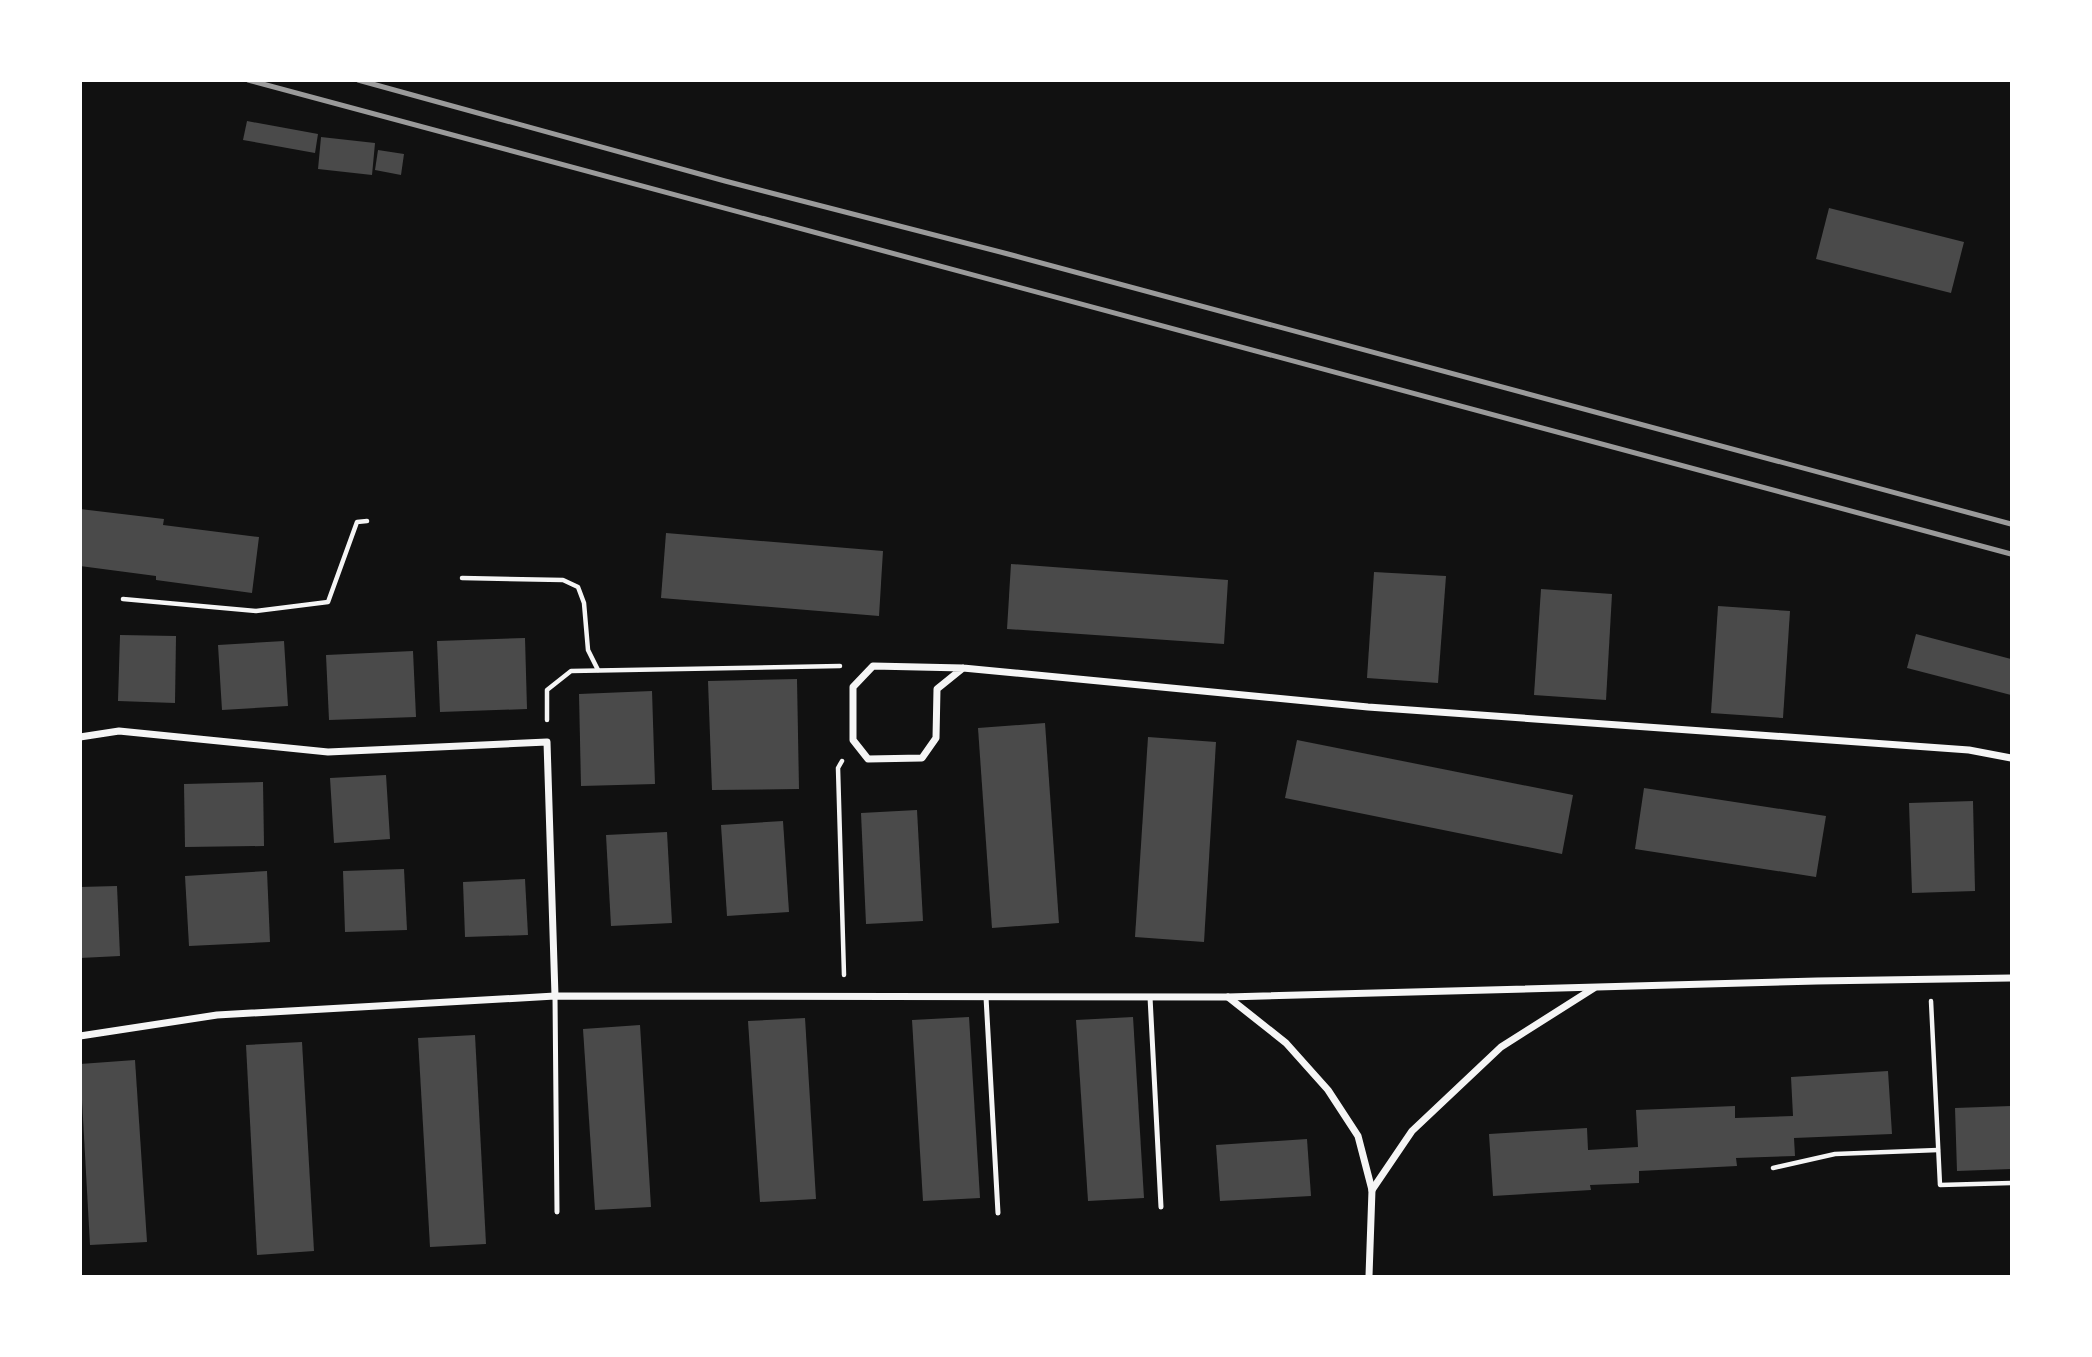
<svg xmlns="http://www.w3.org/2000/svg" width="2092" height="1357" viewBox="0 0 2092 1357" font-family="Signika,sans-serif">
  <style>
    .building { fill: #4a4a4a }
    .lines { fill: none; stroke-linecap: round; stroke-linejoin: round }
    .path { stroke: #f5f5f5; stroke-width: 4.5 }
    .service { stroke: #f5f5f5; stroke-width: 5 }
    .minor { stroke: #f5f5f5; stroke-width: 7 }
    .rail { stroke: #9a9a9a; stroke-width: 5 }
  </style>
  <rect width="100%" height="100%" fill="#111"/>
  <g class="building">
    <path d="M247,121L318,134L315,153L243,140Z"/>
    <path d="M321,137L375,143L372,175L318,169Z"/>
    <path d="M378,150L404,154L401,175L375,170Z"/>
    <path d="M1829,208L1964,242L1951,293L1816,259Z"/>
    <path d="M80,509L164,519L163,525L259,537L252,593L156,580V576L80,566Z"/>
    <path d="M666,533L883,551L879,616L661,598Z"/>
    <path d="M1011,564L1228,580L1224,644L1007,629Z"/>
    <path d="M1374,572L1446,576L1438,683L1367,678Z"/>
    <path d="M1541,589L1612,594L1606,700L1534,695Z"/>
    <path d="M1718,606L1790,611L1783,718L1711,713Z"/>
    <path d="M1916,634L2011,659V695L1907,668Z"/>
    <path d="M120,635L176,636L175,703L118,701Z"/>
    <path d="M525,638L527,709L440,712L437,641Z"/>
    <path d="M284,641L288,706L222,710L218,645Z"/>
    <path d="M413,651L416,717L329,720L326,655Z"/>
    <path d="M797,679L799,789L712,790L708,681Z"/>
    <path d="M652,691L655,784L581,786L579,694Z"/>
    <path d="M1045,723L1059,923L992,928L978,728Z"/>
    <path d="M1148,737L1216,742L1204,942L1135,937Z"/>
    <path d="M1297,740L1573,795L1562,854L1285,798Z"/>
    <path d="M386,775L390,839L334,843L330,778Z"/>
    <path d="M263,782L264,846L185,847L184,784Z"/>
    <path d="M1644,788L1826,816L1816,877L1635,849Z"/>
    <path d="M1973,801L1975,891L1912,893L1909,803Z"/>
    <path d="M917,810L923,921L866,924L861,813Z"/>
    <path d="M783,821L789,912L727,916L721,825Z"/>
    <path d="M667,832L672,923L611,926L606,835Z"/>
    <path d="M404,869L407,930L345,932L343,871Z"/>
    <path d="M267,871L270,942L189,946L185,876Z"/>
    <path d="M525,879L528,935L465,937L463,882Z"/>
    <path d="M117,886L120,956L80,958V887Z"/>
    <path d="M969,1017L980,1198L923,1201L912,1020Z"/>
    <path d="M1133,1017L1144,1198L1088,1201L1076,1020Z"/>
    <path d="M805,1018L816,1199L760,1202L748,1021Z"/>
    <path d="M640,1025L651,1207L595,1210L583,1029Z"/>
    <path d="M475,1035L486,1244L430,1247L418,1038Z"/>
    <path d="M302,1042L314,1251L257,1255L246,1045Z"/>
    <path d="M135,1060L147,1242L90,1245L80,1064Z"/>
    <path d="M1888,1071L1892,1134L1794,1138L1795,1156L1736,1158L1737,1166L1639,1171V1183L1590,1185L1591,1190L1493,1196L1489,1134L1587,1128L1588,1150L1638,1147L1636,1110L1735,1106V1118L1793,1116L1791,1077Z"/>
    <path d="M2011,1106V1169L1957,1171L1955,1108Z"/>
    <path d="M1307,1139L1311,1196L1220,1201L1216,1145Z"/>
  </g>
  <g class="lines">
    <g class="path">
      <path d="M462,578L563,580L578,587L584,603L588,650L598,670"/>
      <path d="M123,599L256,611L328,602L357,522L367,521"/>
      <path d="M547,720V690L571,671L840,666"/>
      <path d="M842,761L838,768L844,975"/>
      <path d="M1931,1001L1940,1185L2011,1183"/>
      <path d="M1773,1168L1835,1154L1938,1150"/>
    </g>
    <g class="service">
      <path d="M555,996L557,1212"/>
      <path d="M986,997L998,1213"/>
      <path d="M1150,997L1161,1207"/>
    </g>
    <g class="minor">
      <path d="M963,668L937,689L936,738L922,758L868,759L853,740V687L873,666L963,668L1368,707L1969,750L2011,758"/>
      <path d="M80,737L119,731L328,752L547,742L555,996"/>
      <path d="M1228,997L1286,1043L1328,1090L1358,1136L1372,1190L1369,1276"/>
      <path d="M80,1036L217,1015L555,996L1228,997L1817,981L2011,978"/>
      <path d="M1372,1190L1412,1131L1501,1047L1594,988"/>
    </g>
    <g class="rail">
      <path d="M248,80L2011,554"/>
      <path d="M358,80L725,181L1008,254L2011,524"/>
    </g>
  </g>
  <rect width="2092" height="1357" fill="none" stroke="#ffffff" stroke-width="164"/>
</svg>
